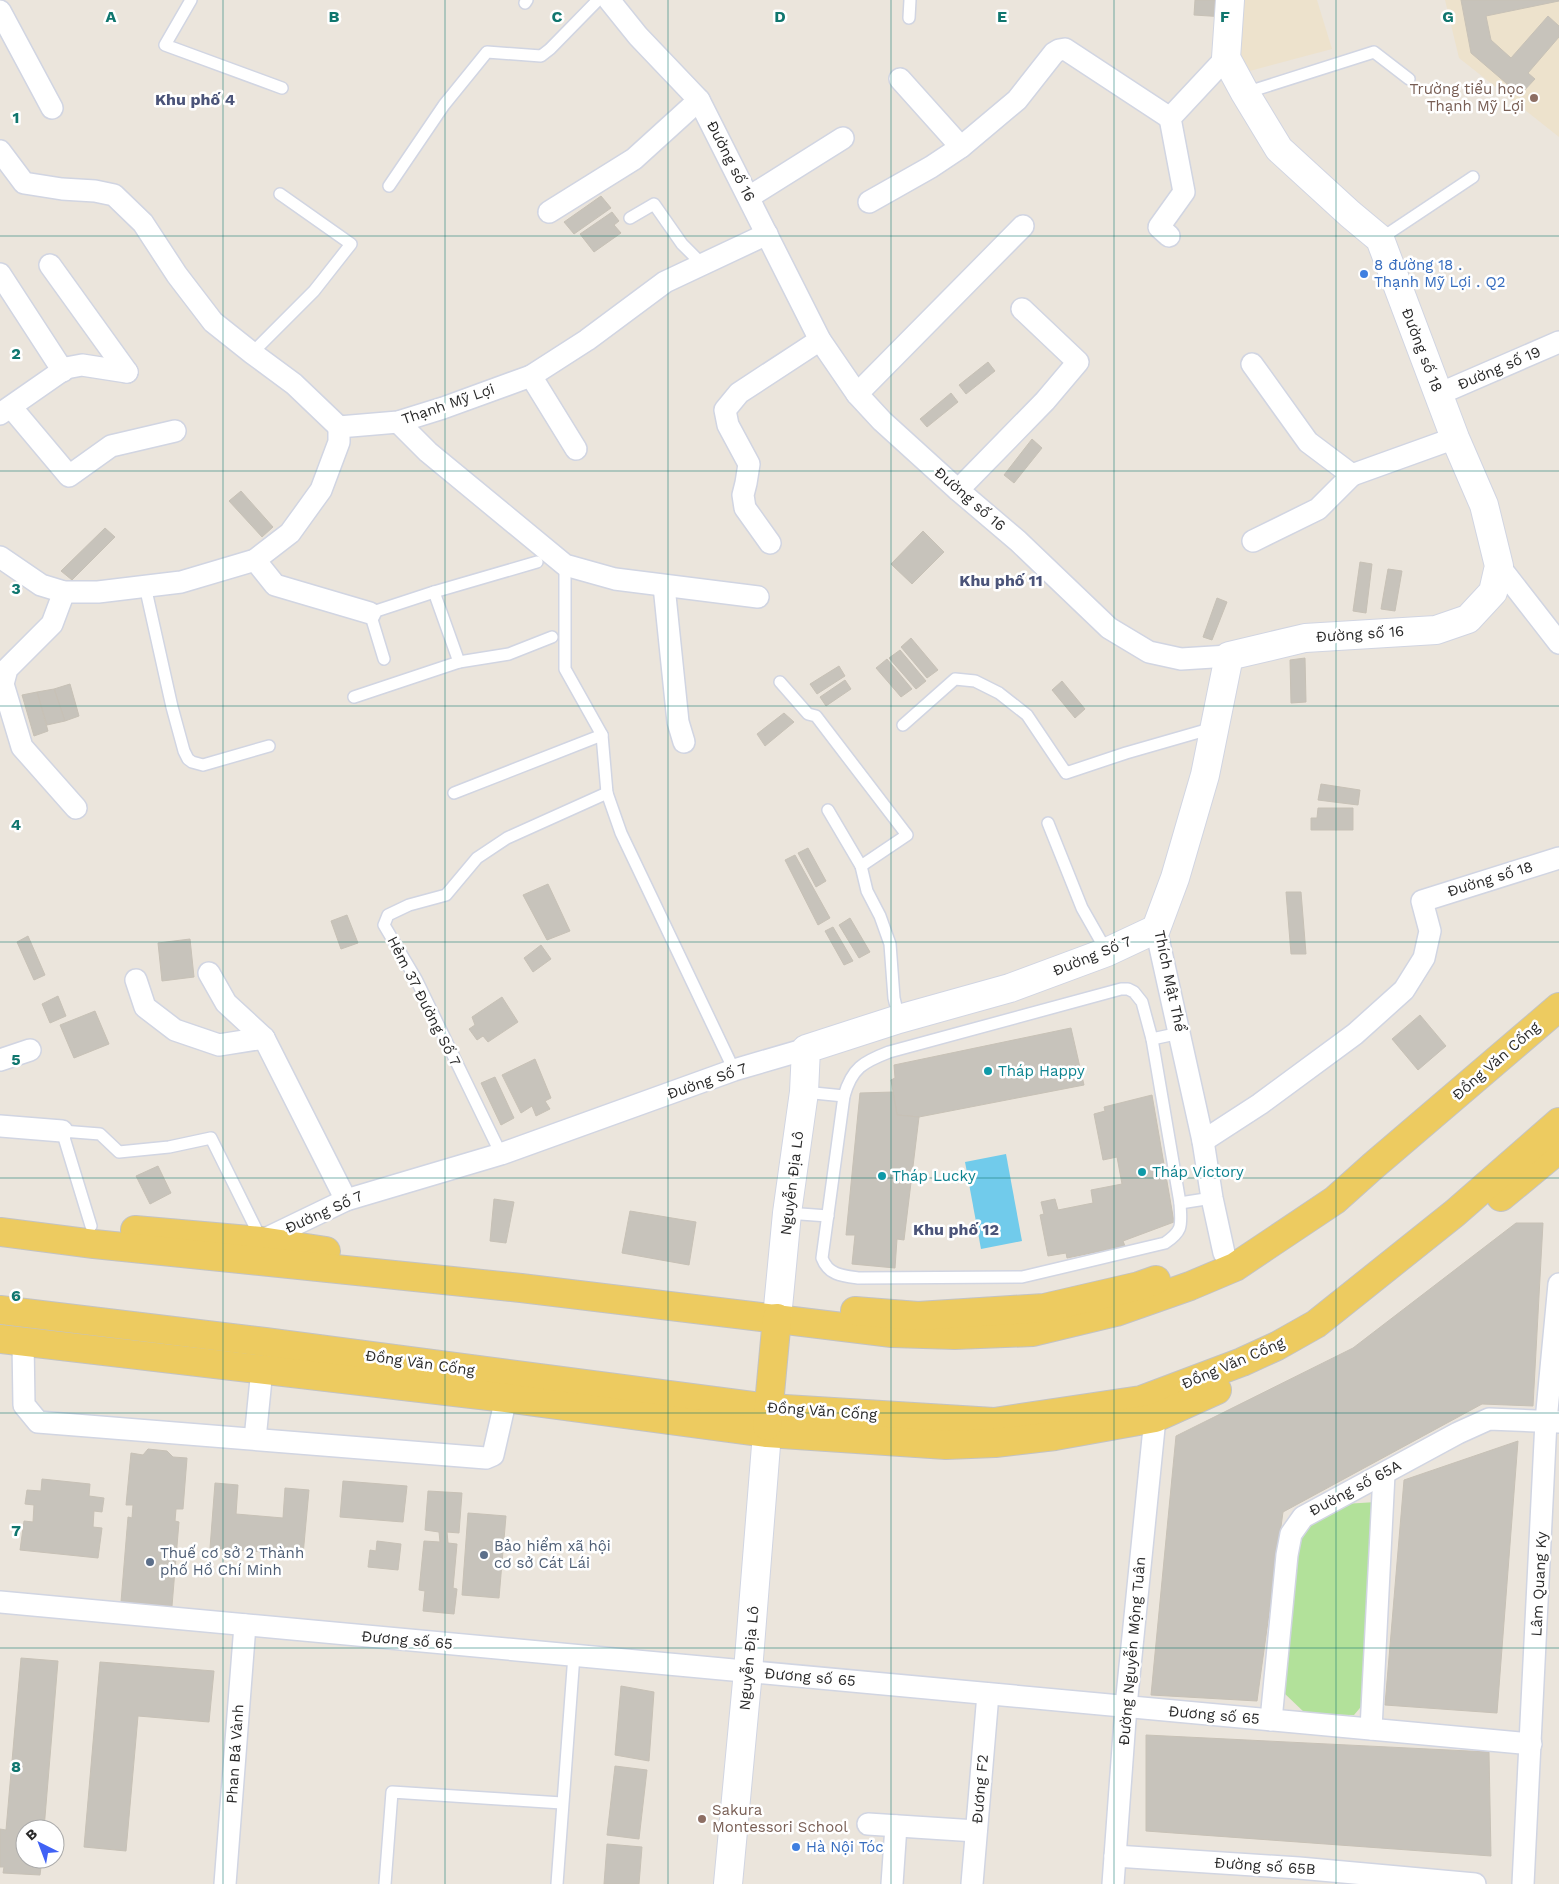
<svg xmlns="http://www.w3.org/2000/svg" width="1559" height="1884" viewBox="0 0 1559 1884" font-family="'Work Sans',sans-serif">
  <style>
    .education { fill: #ede2cc }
    .green { fill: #b2e19a }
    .water { fill: #71cbeb }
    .building { fill: #c7c3bb; stroke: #c7c1b6 }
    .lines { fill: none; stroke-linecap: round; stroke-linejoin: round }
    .lane-casing { stroke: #d1d5e2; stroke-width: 14 }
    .street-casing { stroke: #d1d5e2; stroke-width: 24 }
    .secondary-casing { stroke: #d1d5e2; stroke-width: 30 }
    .primary-casing { stroke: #c3c3c3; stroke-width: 30 }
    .lane { stroke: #fff; stroke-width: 11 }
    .street { stroke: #fff; stroke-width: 21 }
    .secondary { stroke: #fff; stroke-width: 28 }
    .primary { stroke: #edcb60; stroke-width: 28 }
    .grid { fill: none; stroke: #0f766e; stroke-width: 1; stroke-opacity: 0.55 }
    .education-dot { fill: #8d6e63; stroke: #fff; stroke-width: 2 }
    .shop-dot { fill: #3f7fe0; stroke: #fff; stroke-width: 2 }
    .culture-dot { fill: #0f9aa8; stroke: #fff; stroke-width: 2 }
    .service-dot { fill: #5c6f8a; stroke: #fff; stroke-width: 2 }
    .labels { text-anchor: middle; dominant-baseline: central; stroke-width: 5; stroke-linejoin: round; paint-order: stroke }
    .education-label { font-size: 15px; fill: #785e54; stroke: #fff; text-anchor: end }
    .street-label { font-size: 15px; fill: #2a2a2a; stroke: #fff }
    .shop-label { font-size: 15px; fill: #366cbe; stroke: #fff; text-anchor: start }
    .culture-label { font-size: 15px; fill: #0d838f; stroke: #fff; text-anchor: start }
    .service-label { font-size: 15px; fill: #4e5e75; stroke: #fff; text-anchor: start }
    .neighbourhood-label { font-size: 16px; font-weight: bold; fill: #4b5479; stroke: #fff }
    .grid-label { font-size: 16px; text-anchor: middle; font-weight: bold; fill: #0f766e; stroke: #fff; stroke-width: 5; stroke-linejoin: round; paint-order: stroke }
  </style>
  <rect width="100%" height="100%" fill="#ebe5dc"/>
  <g class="education">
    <path d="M1237,0H1317L1332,49L1246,72L1236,35Z"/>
    <path d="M1445,0H1559V137L1459,58Z"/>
  </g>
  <path class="green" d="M1376,1502L1365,1702L1354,1715L1306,1714L1283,1692L1297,1533L1344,1504Z"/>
  <path class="water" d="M1006,1154L1022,1241L981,1249L965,1162Z"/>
  <g class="building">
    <path d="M1195,0H1225V17L1194,15Z"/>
    <path d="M1461,0H1559V1L1486,16L1491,40L1511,58L1548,16L1559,26V37L1528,73L1535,79L1520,95L1471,53Z"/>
    <path d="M601,196L611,208L574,234L564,222Z"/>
    <path d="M612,212L619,221L614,225L621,233L594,252L580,234Z"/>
    <path d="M988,362L995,371L966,394L959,385Z"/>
    <path d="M951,393L958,402L927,427L920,419Z"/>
    <path d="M1032,439L1042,448L1014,483L1004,475Z"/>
    <path d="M241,491L273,527L262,537L229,501Z"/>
    <path d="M105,528L115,537L72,580L61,571Z"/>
    <path d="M923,531L944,552L912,584L891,564Z"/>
    <path d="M1360,562L1372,564L1366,613L1353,611Z"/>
    <path d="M1388,569L1402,571L1395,611L1381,609Z"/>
    <path d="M1217,598L1227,602L1212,640L1203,637Z"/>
    <path d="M911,638L938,670L927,678L901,647Z"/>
    <path d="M900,650L926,681L916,689L889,658Z"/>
    <path d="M1305,658L1306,702L1291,703L1290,660Z"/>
    <path d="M887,659L912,689L901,697L876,668Z"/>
    <path d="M839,666L845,676L817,694L810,684Z"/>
    <path d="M845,680L851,689L826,706L820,697Z"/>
    <path d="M1062,681L1085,709L1075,718L1052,690Z"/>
    <path d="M70,684L79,716L65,721L54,689Z"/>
    <path d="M54,689L65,721L47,725L37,692Z"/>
    <path d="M37,692L48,731L34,736L22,695Z"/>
    <path d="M784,713L794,722L765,746L757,734Z"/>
    <path d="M1321,784L1360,790L1358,805L1318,800Z"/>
    <path d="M1318,808H1353V830H1311V818H1317Z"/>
    <path d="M808,848L826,881L816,887L798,853Z"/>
    <path d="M795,855L830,918L818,925L785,860Z"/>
    <path d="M548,884L570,931L547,940L523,895Z"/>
    <path d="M1286,892H1301L1306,954H1291Z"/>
    <path d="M347,915L358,943L341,949L331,921Z"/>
    <path d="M850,918L870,952L859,958L839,925Z"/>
    <path d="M833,927L853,961L844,965L825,931Z"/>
    <path d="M28,936L45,975L34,980L17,942Z"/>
    <path d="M190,939L194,977L162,981L158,943Z"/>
    <path d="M541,945L551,959L533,972L524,958Z"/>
    <path d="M58,996L66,1016L50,1023L42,1004Z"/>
    <path d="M502,997L518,1022L488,1042L483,1036L477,1040L469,1029L475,1025L472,1017Z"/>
    <path d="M95,1011L109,1044L74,1058L60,1025Z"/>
    <path d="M1420,1015L1446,1046L1418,1070L1392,1039Z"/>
    <path d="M1071,1028L1084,1085L919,1117L897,1115L891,1080L895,1078L894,1065Z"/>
    <path d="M535,1059L551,1098L545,1101L550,1109L536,1116L532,1106L521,1113L502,1075Z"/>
    <path d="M495,1077L514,1118L501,1125L481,1083Z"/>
    <path d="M893,1092L897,1115L919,1117L904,1240L897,1239L895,1268L852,1264L855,1235H846L860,1093Z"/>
    <path d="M1152,1095L1174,1222L1123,1241L1125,1246L1067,1258L1066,1253L1048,1256L1040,1215L1044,1214L1041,1202L1055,1199L1058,1210L1093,1203L1091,1190L1122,1184L1117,1157L1103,1160L1094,1114L1105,1111L1104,1107Z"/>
    <path d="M158,1166L171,1193L150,1204L136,1176Z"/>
    <path d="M494,1199L514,1202L506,1243L490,1241Z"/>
    <path d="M630,1211L696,1222L689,1265L622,1253Z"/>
    <path d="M1516,1223H1543L1533,1406L1482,1404L1283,1512L1257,1701L1151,1695L1176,1436L1353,1348Z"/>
    <path d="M1518,1441L1497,1713L1385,1705L1404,1480Z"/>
    <path d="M148,1449L167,1451L173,1457L187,1458L183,1509H176L175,1521L179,1522L172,1606L121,1602L128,1517L132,1518L133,1505H126L131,1453L143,1455Z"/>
    <path d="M42,1479L90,1484L89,1496L104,1498L102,1512L94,1511L93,1527L102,1528L98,1558L20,1550L24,1521L33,1522L34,1505L25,1504L27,1490L41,1491Z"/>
    <path d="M343,1481L407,1486L403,1522L340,1517Z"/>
    <path d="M215,1483L238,1485L236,1514L283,1518L285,1488L309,1490L303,1555L210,1548Z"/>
    <path d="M428,1491L462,1493L459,1533L447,1532L448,1543L457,1544L453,1588L457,1589L454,1614L423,1611L425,1591L419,1590L424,1541L440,1542L439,1532L425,1530Z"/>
    <path d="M468,1513L506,1516L499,1598L462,1595Z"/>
    <path d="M377,1541L401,1544L398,1570L368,1567L370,1550L376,1551Z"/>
    <path d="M21,1658L58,1661L44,1829H25V1859H42L40,1875L3,1873L4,1867H0V1829L6,1830Z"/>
    <path d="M100,1662L214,1671L209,1722L138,1716L126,1851L84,1847Z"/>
    <path d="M621,1686L654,1692L649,1761L615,1755Z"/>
    <path d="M1146,1735L1489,1752L1491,1856L1146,1831Z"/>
    <path d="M615,1766L647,1770L639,1839L607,1835Z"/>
    <path d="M607,1844L642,1847L639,1884H604Z"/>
  </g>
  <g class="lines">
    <defs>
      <g id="lane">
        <path d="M191,0L165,45L282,88"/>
        <path d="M525,3L527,0"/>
        <path d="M909,18L910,0"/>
        <path d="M1245,93L1374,52L1409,79"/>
        <path d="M389,186L444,105L487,52L541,56L550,49L598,0"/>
        <path d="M630,218L654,204L682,244L703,265"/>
        <path d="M1380,239L1473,177"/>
        <path d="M252,353L314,291L351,244L280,194"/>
        <path d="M565,565V669L602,735L607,793L621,833L734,1070"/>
        <path d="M145,586L172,707L184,751L188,759L192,762L203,765L269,746"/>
        <path d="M434,592L459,662"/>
        <path d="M384,659L370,613L434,592L537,562"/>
        <path d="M780,682L808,714L816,716L907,835L861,866L828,810"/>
        <path d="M354,697L459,662L509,654L552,637"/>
        <path d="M903,725L955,679L975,681L999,693L1027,715L1066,773L1126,753L1213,728"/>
        <path d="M454,793L602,735"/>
        <path d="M1048,823L1082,908L1107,952"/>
        <path d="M861,866L867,891L880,916L890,944L894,998L899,1019"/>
        <path d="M1121,989H1128L1134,992L1142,1002L1152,1039L1180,1203C1181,1225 1184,1230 1165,1243L1022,1277L859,1278C843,1276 828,1275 822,1258L844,1096C852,1068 863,1062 889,1052Z"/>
        <path d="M1152,1039L1180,1033"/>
        <path d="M804,1092L844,1096"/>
        <path d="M501,1154L416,979L384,925L388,915L409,905L446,895L477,858L507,838L607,793"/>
        <path d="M1180,1203L1212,1198"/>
        <path d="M787,1213L828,1216"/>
        <path d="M91,1226L62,1131L100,1134L119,1152L169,1147L211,1138L261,1239"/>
        <path d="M385,1884L392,1792L562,1803"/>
        <path d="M557,1884L574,1655"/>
      </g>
      <g id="street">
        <path d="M609,0L638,36L699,100L820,340L857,394L882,421L958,490L1018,541L1109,628L1149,652L1181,659L1229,656"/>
        <path d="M0,11L52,108"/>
        <path d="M900,79L961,147L1017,100L1054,53L1059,50L1065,49L1170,118"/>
        <path d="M0,151L24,183L62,189L95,191L114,195L143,223L177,275L213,322L252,353L294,384L339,427"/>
        <path d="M749,197L843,138"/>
        <path d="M869,202L931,167L961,147"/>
        <path d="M549,212L634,159L699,100"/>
        <path d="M1169,236L1159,227L1184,192L1170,118L1226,58"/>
        <path d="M50,265L127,372"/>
        <path d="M0,274L63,371"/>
        <path d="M1252,364L1308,442L1352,475L1455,438"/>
        <path d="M531,376L576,449"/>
        <path d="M857,394L1023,226"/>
        <path d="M1439,394L1559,342"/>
        <path d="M11,407L69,476L111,446L175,431"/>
        <path d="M0,414L66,368L82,365L127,372"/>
        <path d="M398,422L428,452L565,565L615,579L758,597"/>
        <path d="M958,490L1045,401L1078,362L1022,309"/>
        <path d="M1253,541L1318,509L1352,475"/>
        <path d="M770,543L745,508L743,495L746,483L749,464L728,425L725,410L739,393L820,340"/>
        <path d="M0,557L41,585L64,592H98L181,582L255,560L290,533L321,490L339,442V427L398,422L443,408L531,376L587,340L665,282L767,234"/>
        <path d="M255,560L275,585L370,613"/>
        <path d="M1499,566L1559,643"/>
        <path d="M664,586L678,722L684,742"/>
        <path d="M64,592L52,624L7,669L3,684L22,747L76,808"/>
        <path d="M1156,929L1203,1141L1212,1198L1224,1253"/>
        <path d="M209,973L226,1003L264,1038"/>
        <path d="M136,980L145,1007L175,1030L219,1045L264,1038L346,1200"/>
        <path d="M0,1060L30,1050"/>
        <path d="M0,1126L62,1131"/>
        <path d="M1203,1141L1260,1104L1355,1034L1404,990L1424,958L1430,931L1422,901L1559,858"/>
        <path d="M261,1241L346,1200L501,1154L734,1070L806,1049"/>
        <path d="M23,1342L24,1405L38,1422L486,1458L493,1455L506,1398"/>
        <path d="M255,1439L262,1369"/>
        <path d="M0,1602L1531,1744"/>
        <path d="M1271,1720L1287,1555L1291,1534L1303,1517L1458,1433L1489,1419L1559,1422"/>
        <path d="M1371,1729L1384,1474"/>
        <path d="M868,1824L976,1831"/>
        <path d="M1115,1856L1299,1868L1475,1884"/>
        <path d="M225,1884L245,1625"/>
        <path d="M892,1884L896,1826"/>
        <path d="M972,1884L988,1694"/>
        <path d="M1113,1884L1126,1706L1155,1418"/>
        <path d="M1523,1884L1546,1421L1559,1284"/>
      </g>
      <g id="secondary">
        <path d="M777,1318L787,1213L804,1092L806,1049L899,1019L1010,988L1107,952L1156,929L1175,878L1205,775L1229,656L1305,638L1436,630L1468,619L1493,592L1499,566L1484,505L1455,438L1380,239L1350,214L1279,149L1245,93L1226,58L1230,0"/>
        <path d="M728,1884L748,1671L767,1433"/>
      </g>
      <g id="primary">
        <path d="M1501,1197L1559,1149"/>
        <path d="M135,1230L261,1241L326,1251"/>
        <path d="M0,1232L94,1244L521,1288L892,1333L955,1335L1033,1332L1116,1312L1190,1286L1235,1267L1335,1200L1373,1166L1559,1007"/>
        <path d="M0,1310L265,1342L769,1408L994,1422L1141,1400L1242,1362L1277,1346L1316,1324L1455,1213L1559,1122"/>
        <path d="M855,1311L918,1316L1044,1308L1139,1286L1156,1280"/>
        <path d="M0,1339L506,1398L767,1433L946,1445L995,1443L1055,1436L1155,1418L1217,1390"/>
        <path d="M767,1426L777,1318"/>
      </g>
    </defs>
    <use href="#lane" class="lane-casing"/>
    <use href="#street" class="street-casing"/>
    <use href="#secondary" class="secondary-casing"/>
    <use href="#primary" class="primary-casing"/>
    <use href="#lane" class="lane"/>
    <use href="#street" class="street"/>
    <use href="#secondary" class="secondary"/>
    <use href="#primary" class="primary"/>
  </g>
  <path class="grid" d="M223,0V1884M445,0V1884M668,0V1884M891,0V1884M1114,0V1884M1336,0V1884M0,236H1559M0,471H1559M0,706H1559M0,942H1559M0,1178H1559M0,1413H1559M0,1648H1559"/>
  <g class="education-dot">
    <circle cx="1534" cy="98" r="5"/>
    <circle cx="702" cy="1819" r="5"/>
  </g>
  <g class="shop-dot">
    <circle cx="1364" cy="274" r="5"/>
    <circle cx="796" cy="1847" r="5"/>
  </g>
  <g class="culture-dot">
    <circle cx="988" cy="1071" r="5"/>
    <circle cx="1142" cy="1172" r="5"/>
    <circle cx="882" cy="1176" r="5"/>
  </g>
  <g class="service-dot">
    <circle cx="484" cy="1555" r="5"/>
    <circle cx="150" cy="1562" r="5"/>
  </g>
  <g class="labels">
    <g class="education-label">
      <text x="1524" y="89">Trường tiểu học<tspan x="1524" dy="17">Thạnh Mỹ Lợi</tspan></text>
      <text x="712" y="1810" text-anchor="start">Sakura<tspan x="712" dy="17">Montessori School</tspan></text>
    </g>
    <g class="street-label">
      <text transform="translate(731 161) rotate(63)">Đường số 16</text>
      <text transform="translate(1422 350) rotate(69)">Đường số 18</text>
      <text transform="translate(1499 368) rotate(-23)">Đường số 19</text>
      <text transform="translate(448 404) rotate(-19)">Thạnh Mỹ Lợi</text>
      <text transform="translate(970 499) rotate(41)">Đường số 16</text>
      <text transform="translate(1360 634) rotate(-4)">Đường số 16</text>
      <text transform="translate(1490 879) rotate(-17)">Đường số 18</text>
      <text transform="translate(1092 956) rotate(-22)">Đường Số 7</text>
      <text transform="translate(1170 981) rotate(78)">Thích Mật Thể</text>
      <text transform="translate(424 1001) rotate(63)">Hẻm 37 Đường Số 7</text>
      <text transform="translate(1496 1061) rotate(-41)">Đồng Văn Cống</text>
      <text transform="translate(707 1081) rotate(-19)">Đường Số 7</text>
      <text transform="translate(792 1183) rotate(-83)">Nguyễn Địa Lô</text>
      <text transform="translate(324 1212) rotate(-24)">Đường Số 7</text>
      <text transform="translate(420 1363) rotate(8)">Đồng Văn Cống</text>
      <text transform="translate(1233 1363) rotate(-23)">Đồng Văn Cống</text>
      <text transform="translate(822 1411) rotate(4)">Đồng Văn Cống</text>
      <text transform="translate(1355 1488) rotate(-28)">Đường số 65A</text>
      <text transform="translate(1539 1584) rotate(-87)">Lâm Quang Ky</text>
      <text transform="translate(407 1640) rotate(5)">Đương số 65</text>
      <text transform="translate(1132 1651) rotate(-85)">Đường Nguyễn Mộng Tuân</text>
      <text transform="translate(749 1658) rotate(-85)">Nguyễn Địa Lô</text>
      <text transform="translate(810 1677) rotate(5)">Đương số 65</text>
      <text transform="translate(1214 1715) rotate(5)">Đương số 65</text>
      <text transform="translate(235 1754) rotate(-86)">Phan Bá Vành</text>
      <text transform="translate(980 1789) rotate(-85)">Đương F2</text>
      <text transform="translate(1265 1866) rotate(4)">Đường số 65B</text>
    </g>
    <g class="shop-label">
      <text x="1374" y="265">8 đường 18 .<tspan x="1374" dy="17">Thạnh Mỹ Lợi . Q2</tspan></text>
      <text x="806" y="1847">Hà Nội Tóc</text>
    </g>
    <g class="culture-label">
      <text x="998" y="1071">Tháp Happy</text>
      <text x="1152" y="1172">Tháp Victory</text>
      <text x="892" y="1176">Tháp Lucky</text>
    </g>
    <g class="service-label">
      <text x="494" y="1546">Bảo hiểm xã hội<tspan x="494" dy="17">cơ sở Cát Lái</tspan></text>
      <text x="160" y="1553">Thuế cơ sở 2 Thành<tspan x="160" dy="17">phố Hồ Chí Minh</tspan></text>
    </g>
    <g class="neighbourhood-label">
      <text x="195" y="99">Khu phố 4</text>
      <text x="1001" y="580">Khu phố 11</text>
      <text x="956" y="1229">Khu phố 12</text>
    </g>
  </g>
  <g class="grid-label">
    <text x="111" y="22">A</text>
    <text x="334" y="22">B</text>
    <text x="557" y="22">C</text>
    <text x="780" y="22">D</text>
    <text x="1002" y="22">E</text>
    <text x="1225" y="22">F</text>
    <text x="1448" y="22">G</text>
    <text x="16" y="123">1</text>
    <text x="16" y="359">2</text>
    <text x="16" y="594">3</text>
    <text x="16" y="830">4</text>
    <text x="16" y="1065">5</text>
    <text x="16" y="1301">6</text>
    <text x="16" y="1536">7</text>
    <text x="16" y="1772">8</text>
  </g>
  <g transform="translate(40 1844) rotate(318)"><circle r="24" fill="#ffffff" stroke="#aaaaaa"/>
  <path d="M0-4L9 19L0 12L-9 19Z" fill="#4062f5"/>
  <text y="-8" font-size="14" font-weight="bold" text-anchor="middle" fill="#2a2a2a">B</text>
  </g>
</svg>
